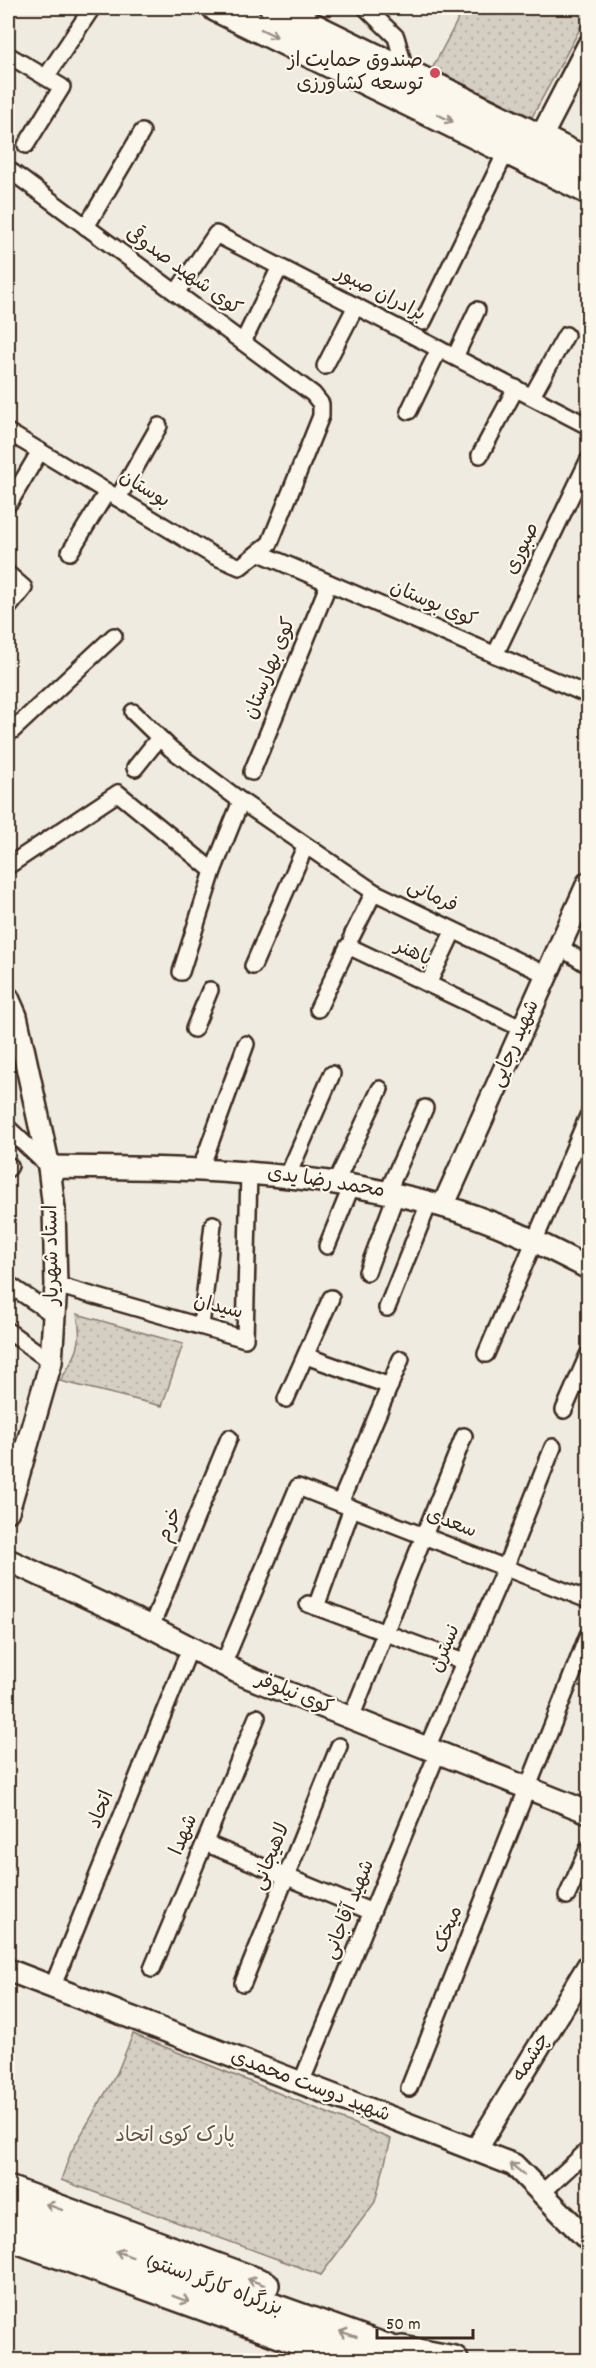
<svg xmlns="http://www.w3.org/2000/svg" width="596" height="2368" viewBox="0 0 596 2368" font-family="Dekko,'Playpen Sans Arabic',sans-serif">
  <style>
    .green { fill: url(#green-dots); stroke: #887c70; stroke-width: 1.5 }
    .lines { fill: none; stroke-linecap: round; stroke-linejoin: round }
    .street-casing { stroke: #3b2a1e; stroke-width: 20 }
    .secondary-casing { stroke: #3b2a1e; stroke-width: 26 }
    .highway-casing { stroke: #3b2a1e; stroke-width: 32 }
    .street { stroke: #fbf7ec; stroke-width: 15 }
    .secondary { stroke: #fbf7ec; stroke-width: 21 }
    .highway { stroke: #fbf7ec; stroke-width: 27 }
    .oneway { stroke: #9b9085 }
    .poi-dot { fill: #d1495b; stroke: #fbf7ec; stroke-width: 2 }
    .labels { text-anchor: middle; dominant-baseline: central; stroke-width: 4.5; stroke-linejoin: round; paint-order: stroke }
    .poi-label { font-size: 20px; fill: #3b2a1e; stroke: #fbf7ec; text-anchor: end }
    .street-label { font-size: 20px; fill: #3b2a1e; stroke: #fbf7ec }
    .park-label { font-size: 20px; fill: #625347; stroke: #fbf7ec }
  </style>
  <defs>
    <pattern id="green-dots" width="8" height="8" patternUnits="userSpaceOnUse" patternTransform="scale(1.5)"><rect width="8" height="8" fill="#d5cec3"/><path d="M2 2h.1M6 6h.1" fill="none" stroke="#b8b1a7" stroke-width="1.8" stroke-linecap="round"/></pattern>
  </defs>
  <rect width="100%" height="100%" fill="#f0ebe0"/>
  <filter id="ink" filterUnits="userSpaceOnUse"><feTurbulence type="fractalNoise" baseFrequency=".0167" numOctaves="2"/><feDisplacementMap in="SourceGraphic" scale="12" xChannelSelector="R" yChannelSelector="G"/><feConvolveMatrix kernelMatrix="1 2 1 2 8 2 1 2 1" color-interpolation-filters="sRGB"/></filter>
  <g filter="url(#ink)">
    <g class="green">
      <path d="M464,8H588V14L532,117L432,69Z"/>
      <path d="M77,1314L183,1344L162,1406L60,1381C76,1356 84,1344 77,1314Z"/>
      <path d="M133,2034L391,2139L375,2202L321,2275L61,2180L71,2152L117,2073Z"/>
    </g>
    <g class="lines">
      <defs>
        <g id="street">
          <path d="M366,8L396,37L406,73"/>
          <path d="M8,55L62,87L26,145"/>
          <path d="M46,77L92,8"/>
          <path d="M8,169L313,394L321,404V416L270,543L240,567L212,555L8,432"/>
          <path d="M86,227L142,132"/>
          <path d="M176,293L216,234L588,426"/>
          <path d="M423,322L508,148"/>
          <path d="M243,342L280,267"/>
          <path d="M455,357L477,310"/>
          <path d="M325,366L356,306"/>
          <path d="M532,396L566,335"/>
          <path d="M409,411L439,349"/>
          <path d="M480,455L516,388"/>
          <path d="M118,498L159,426"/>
          <path d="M10,502L40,451"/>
          <path d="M70,552L107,492"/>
          <path d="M260,553L588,695"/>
          <path d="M8,574L24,588L8,608"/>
          <path d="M495,655L588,461"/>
          <path d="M133,712L171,749L241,801L374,892L547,975"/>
          <path d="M8,726L12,731L114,636"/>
          <path d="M135,768L159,738"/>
          <path d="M252,772L329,583"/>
          <path d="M8,866L118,793L213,871"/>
          <path d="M352,936L374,892"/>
          <path d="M560,947L588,965"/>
          <path d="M253,966L305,847"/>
          <path d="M181,972L213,871L241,801"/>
          <path d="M428,984L450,938"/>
          <path d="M318,1009L348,946L523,1029"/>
          <path d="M194,1029L210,990"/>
          <path d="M8,1128L49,1167"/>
          <path d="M201,1168L246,1044"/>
          <path d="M8,1169L10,1166"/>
          <path d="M288,1175L332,1074"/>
          <path d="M336,1182L380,1089"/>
          <path d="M387,1193L425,1108"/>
          <path d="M327,1246L352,1185"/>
          <path d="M367,1272L396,1195"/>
          <path d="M8,1284L54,1315"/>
          <path d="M56,1285L245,1339L249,1171"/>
          <path d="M387,1308L429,1203"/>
          <path d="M201,1326L213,1224"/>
          <path d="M8,1331L51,1362"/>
          <path d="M486,1354L588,1116"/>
          <path d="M306,1356L390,1386"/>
          <path d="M286,1399L331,1298"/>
          <path d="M564,1410L588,1355"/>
          <path d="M340,1503L401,1359"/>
          <path d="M308,1604L464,1662"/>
          <path d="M316,1607L352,1508"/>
          <path d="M151,1627L229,1438"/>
          <path d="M223,1665L298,1487L588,1600"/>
          <path d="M351,1718L464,1436"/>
          <path d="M427,1748L505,1568L553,1447"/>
          <path d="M205,1843L372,1912"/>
          <path d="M567,1896L588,1849"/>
          <path d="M152,1969L257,1717"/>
          <path d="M243,1983L339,1746"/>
          <path d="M52,1988L190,1648"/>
          <path d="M301,2083L438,1752"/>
          <path d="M409,2088L588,1635"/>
          <path d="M542,2193L588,2150"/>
        </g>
        <g id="secondary">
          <path d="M541,137L588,46"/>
          <path d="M8,998L16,1016L49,1167L54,1209L56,1285L51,1362L8,1511"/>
          <path d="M49,1167C183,1168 311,1169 442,1206C493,1220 542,1244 588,1268"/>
          <path d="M443,1206L588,883"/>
          <path d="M8,1560L151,1627L243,1675L588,1812"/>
          <path d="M8,1970L514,2165L588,2240"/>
          <path d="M476,2150L588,1966"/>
        </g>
        <g id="highway">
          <path d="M217,8L588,190"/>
          <path d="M274,8L588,162"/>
          <path d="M8,2190L265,2285"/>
          <path d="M8,2213L420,2360"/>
          <path d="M8,2236L352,2360"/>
          <path d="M402,2350L454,2360"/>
        </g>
      </defs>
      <use href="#street" class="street-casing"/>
      <use href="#secondary" class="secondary-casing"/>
      <use href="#highway" class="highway-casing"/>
      <use href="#street" class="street"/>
      <use href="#secondary" class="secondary"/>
      <use href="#highway" class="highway"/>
    </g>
    <defs><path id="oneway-shaft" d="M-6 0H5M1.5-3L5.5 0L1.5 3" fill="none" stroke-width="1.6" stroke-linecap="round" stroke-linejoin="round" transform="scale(1.5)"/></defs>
    <g class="oneway">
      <use href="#oneway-shaft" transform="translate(269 33) rotate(26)"/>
      <use href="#oneway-shaft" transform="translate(445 118) rotate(26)"/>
      <use href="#oneway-shaft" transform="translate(517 2169) rotate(-141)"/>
      <use href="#oneway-shaft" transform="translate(54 2207) rotate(-160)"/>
      <use href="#oneway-shaft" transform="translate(124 2254) rotate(-160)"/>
      <use href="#oneway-shaft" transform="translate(256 2282) rotate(-160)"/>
      <use href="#oneway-shaft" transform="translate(181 2299) rotate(21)"/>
      <use href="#oneway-shaft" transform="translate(348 2334) rotate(-161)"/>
    </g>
  </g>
  <circle class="poi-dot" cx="435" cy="73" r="6"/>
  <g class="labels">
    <g class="poi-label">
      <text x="423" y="62">صندوق حمایت از<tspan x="423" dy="23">توسعه کشاورزی</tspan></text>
    </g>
    <g class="street-label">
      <text transform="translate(183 272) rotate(36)">کوی شهید صدوقی</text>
      <text transform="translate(380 295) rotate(27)">برادران صبور</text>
      <text transform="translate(144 490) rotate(31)">بوستان</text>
      <text transform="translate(523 549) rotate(-64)">صبوری</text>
      <text transform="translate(433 605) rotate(23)">کوی بوستان</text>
      <text transform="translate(271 669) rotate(-68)">کوی بهارستان</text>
      <text transform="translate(432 897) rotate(26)">فرمانی</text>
      <text transform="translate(413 954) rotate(25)">باهنر</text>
      <text transform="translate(516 1044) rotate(-66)">شهید رجایی</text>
      <text transform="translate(326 1183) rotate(9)">محمد رضا یدی</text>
      <text transform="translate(53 1255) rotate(-91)">استاد شهریار</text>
      <text transform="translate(218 1308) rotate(14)">سیدان</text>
      <text transform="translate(451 1524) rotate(21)">سعدی</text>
      <text transform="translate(171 1525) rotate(-68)">خرم</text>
      <text transform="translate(446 1649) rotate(-67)">نسترن</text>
      <text transform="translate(294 1695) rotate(22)">کوی نیلوفر</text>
      <text transform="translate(102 1810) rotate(-68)">اتحاد</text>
      <text transform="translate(185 1835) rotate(-67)">شهدا</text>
      <text transform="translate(272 1857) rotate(-68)">لاهیجانی</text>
      <text transform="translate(350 1910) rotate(-68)">شهید آقاجانی</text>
      <text transform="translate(449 1930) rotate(-68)">میخک</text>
      <text transform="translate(532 2058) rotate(-58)">چشمه</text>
      <text transform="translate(310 2087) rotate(21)">شهید دوست محمدی</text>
      <text transform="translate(214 2286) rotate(20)">بزرگراه کارگر (سنتو)</text>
    </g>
    <g class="park-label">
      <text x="175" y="2137">پارک کوی اتحاد</text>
    </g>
  </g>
  <rect width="596" height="2368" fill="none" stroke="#fbf7ec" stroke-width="30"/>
  <rect x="15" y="15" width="566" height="2338" fill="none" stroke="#3b2a1e" stroke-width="2" filter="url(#ink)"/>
  <path d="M377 2329v9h96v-9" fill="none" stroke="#3b2a1e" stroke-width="3"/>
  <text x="386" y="2329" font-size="18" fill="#3b2a1e" stroke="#fbf7ec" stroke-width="4.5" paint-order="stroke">50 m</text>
</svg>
